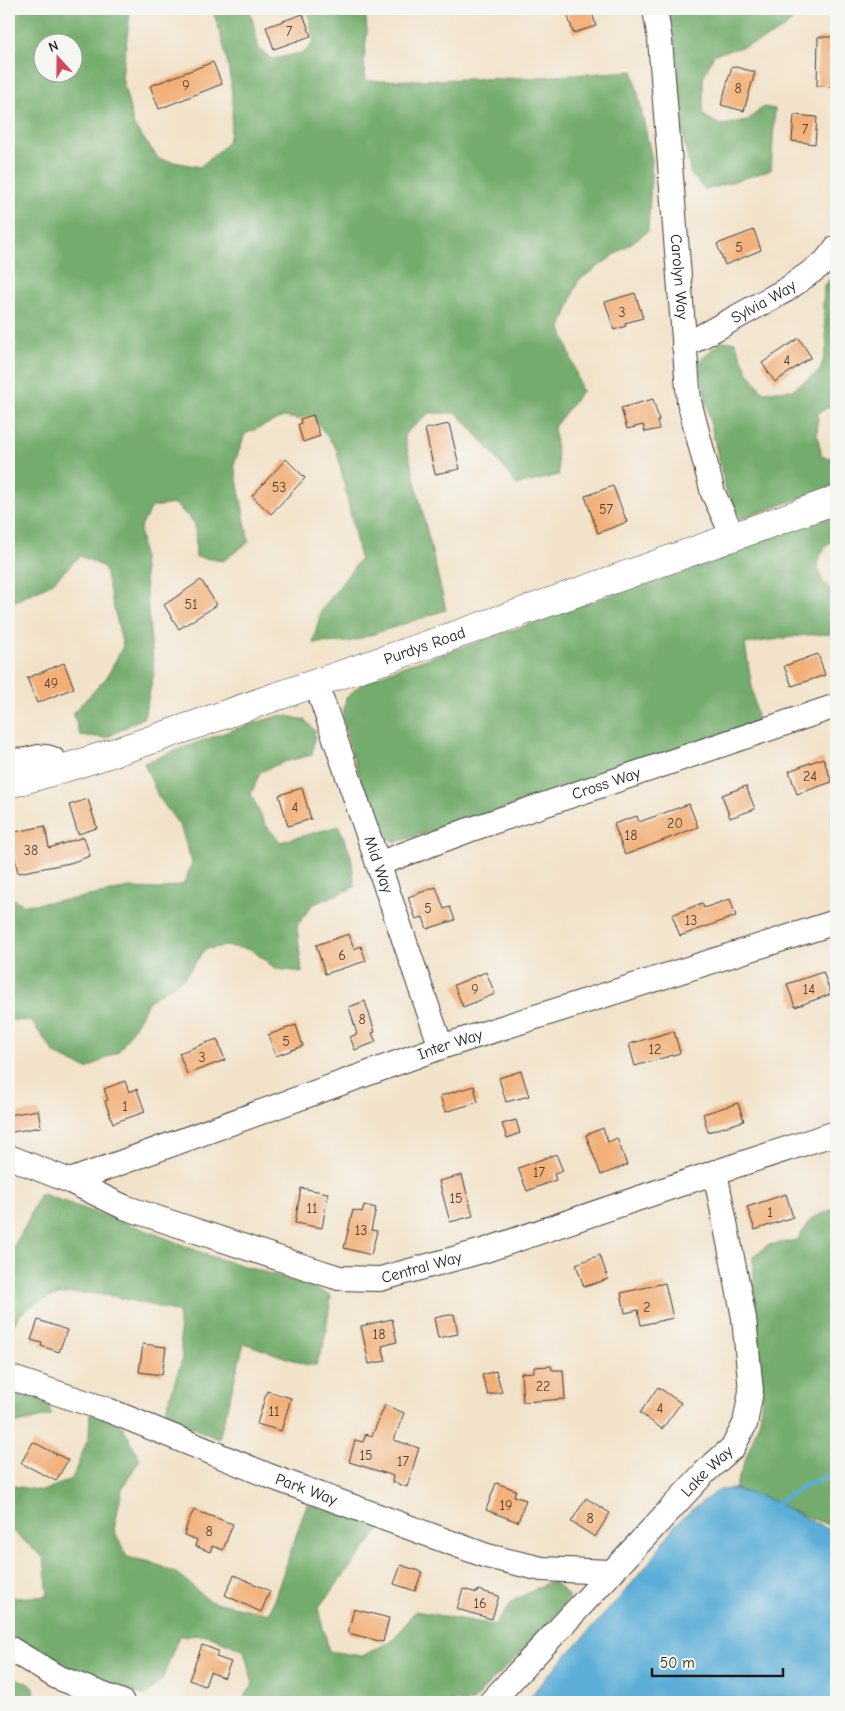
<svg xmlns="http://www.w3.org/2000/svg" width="845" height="1711" viewBox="0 0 845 1711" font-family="'Comic Neue',sans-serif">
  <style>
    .forest { fill: #73ac6c; stroke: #486444; fill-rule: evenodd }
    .water { fill: #5cadd7; stroke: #3c647a }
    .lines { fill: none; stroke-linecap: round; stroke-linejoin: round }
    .stream { stroke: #5cadd7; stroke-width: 5 }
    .building { fill: #f2af77 }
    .minor-casing { stroke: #3c3a36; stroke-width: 26 }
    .major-casing { stroke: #3c3a36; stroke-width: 29 }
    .minor { stroke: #fff; stroke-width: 24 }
    .major { stroke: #fff; stroke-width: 28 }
    .labels { text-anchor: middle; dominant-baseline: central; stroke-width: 4; stroke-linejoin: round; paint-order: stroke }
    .number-label { font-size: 14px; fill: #524133 }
    .street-label { font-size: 16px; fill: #1c1c1c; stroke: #f6f6f2 }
  </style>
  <rect width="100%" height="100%" fill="#f6f6f2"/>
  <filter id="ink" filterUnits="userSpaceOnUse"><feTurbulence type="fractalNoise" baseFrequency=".02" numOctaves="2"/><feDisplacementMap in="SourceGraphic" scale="10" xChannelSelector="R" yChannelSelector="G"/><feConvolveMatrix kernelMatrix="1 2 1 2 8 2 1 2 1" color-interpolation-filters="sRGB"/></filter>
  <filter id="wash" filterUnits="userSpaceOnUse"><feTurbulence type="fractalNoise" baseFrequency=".0096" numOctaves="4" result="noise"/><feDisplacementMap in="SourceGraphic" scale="20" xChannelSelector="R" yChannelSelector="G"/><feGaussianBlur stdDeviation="1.12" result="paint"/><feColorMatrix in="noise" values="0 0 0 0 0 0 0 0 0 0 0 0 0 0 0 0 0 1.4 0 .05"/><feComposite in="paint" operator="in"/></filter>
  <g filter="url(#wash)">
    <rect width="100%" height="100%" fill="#f2e2c9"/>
    <g class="forest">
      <path d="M9,9H122L130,15L122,77L134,126L159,159L200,167C206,161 225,148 228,140C240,104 225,43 212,9H250L259,49L272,59L305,52L314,42L307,9H365L367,31L364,62L366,81L524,78L633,71L652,160L648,231L578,281L561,328L582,391L554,427L559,475L517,485L490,450L457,413H429L404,435L446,610L349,642L313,643L321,611L360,559L337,450L317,422L283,417L245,434L234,464L249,542L223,561L196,557L195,524L175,504L152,507L140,528L154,673L144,717L106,738L80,735L73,713L107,677L123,646L104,567L80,556L51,584L9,604ZM42,42H72V72H42Z"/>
      <path d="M664,9H799C789,37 740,48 714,54L703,78V115L720,125L747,121L763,107L775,109L771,170L706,190L691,175L682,130Z"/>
      <path d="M836,273V403L818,413L817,434L822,457L836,458V485L742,519L726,491L710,421L699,361L721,341L735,342L748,372L763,392L792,390L820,371L827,346L823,306L824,285Z"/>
      <path d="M836,514V539C812,553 813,580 836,593V634L806,635L745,644L758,724L458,824L396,842L386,837L373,813L363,787L348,741L343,715L346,698L361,684L398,668L485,640Z"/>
      <path d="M282,715L305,720L315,731L312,755L284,762L260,772L251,795L265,824L280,842L339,826L351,856L355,887L312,905L297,926L302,972L276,969L252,950L228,946L205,949L184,978L149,1001L120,1050L87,1069L55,1054L31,1021L9,1020V897L25,905L74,899L129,888L160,889L184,884L192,863L181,828L158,796L144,763C189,745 235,728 282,715Z"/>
      <path d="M40,1193L148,1231L213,1257L308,1285L331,1296L324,1344L316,1365L304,1364L244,1343L219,1439L164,1416L182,1360L178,1312C130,1301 65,1275 22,1313C16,1318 12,1329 9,1336V1249H12L27,1223Z"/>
      <path d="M836,1208V1528L735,1488L760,1419L763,1385L755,1305L753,1256L768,1245L797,1240L812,1218Z"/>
      <path d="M9,1390L43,1394L52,1415L9,1425Z"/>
      <path d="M90,1413L123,1427L140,1459L122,1489L114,1530L127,1557L151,1562L180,1575L209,1601L269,1614L307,1504L381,1528L318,1608L329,1651L362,1656L393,1640L415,1611L495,1625L514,1600L553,1580L570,1597L539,1635L482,1691L473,1702H241L253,1684L244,1651L209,1635L179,1636L162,1680L146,1696L71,1674L9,1640V1595L17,1598L48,1596L44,1558L9,1528V1485L42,1491L72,1479L89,1436Z"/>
      <path d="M9,1674L34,1687L35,1702H9Z"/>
    </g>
    <path class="water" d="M734,1489L766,1498L836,1533V1693L831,1702H526L542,1682L621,1596L648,1564L676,1524L695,1507L719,1490Z"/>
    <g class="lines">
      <path class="stream" d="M777,1503L807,1484L836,1474"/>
    </g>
    <g id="blocks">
      <g class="building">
        <path d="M566,9H591L596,26L573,33Z"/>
        <path d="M303,14L311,36L274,49L266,27Z"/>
        <path d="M818,37H836V87L817,86Z"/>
        <path d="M213,62L222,84L159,109L150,86Z"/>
        <path d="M732,66L755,72L744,111L721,105Z"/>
        <path d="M794,115L817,117L815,144L792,141Z"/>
        <path d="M754,230L761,250L725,265L717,244Z"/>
        <path d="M635,293L643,318L625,323L626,326L614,330L605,302Z"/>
        <path d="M799,338L811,357L775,382L762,363Z"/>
        <path d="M653,399L659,420L657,421L659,429L645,432L643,425L627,429L621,408Z"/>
        <path d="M313,415L320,436L303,442L298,425L301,423L300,419Z"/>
        <path d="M449,424L460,469L435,474L425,429Z"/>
        <path d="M286,459L305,478L271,514L252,496Z"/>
        <path d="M613,486L627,522L598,533L585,496Z"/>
        <path d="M201,580L217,605L179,629L164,605Z"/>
        <path d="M818,654L825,675L792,686L784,666Z"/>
        <path d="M64,663L74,688L37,703L27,678Z"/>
        <path d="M823,758L832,782L797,794L789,771Z"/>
        <path d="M746,786L755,809L730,818L722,795Z"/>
        <path d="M302,788L311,819L288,826L279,795Z"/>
        <path d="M88,799L97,828L78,834L69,805Z"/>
        <path d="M689,804L698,827L625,855L614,824L637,816L639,822Z"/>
        <path d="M45,826L49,848L84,837L90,856L70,863L18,873L10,833Z"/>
        <path d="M436,887L444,909L450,907L455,920L427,929L423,917L416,919L408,897Z"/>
        <path d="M730,899L736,916L680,936L672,915L702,903L704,908Z"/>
        <path d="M349,934L354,949L361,946L366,961L325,974L316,945Z"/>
        <path d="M486,972L495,994L463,1007L454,985Z"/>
        <path d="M823,972L831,994L795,1007L787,984Z"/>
        <path d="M365,1001L375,1032L372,1033L376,1042L355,1050L350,1037L357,1034L349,1007Z"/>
        <path d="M296,1025L303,1046L276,1056L268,1035Z"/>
        <path d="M674,1031L680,1053L635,1066L629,1044Z"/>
        <path d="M217,1039L225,1060L187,1074L179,1053Z"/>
        <path d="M521,1071L529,1096L506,1102L499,1078Z"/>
        <path d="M125,1081L129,1092L137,1089L145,1112L113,1123L105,1101L108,1100L104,1089Z"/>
        <path d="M474,1086L478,1102L445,1112L440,1096Z"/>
        <path d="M738,1103L744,1121L708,1132L703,1114Z"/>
        <path d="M38,1110L41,1127L12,1132L9,1115Z"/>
        <path d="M516,1120L520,1133L507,1138L502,1124Z"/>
        <path d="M603,1128L608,1142L617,1138L627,1165L601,1175L586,1135Z"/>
        <path d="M556,1154L563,1171L554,1174L556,1180L527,1191L518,1168Z"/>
        <path d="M462,1175L473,1216L450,1222L439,1181Z"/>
        <path d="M301,1188L328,1193L322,1228L295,1223Z"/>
        <path d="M786,1194L793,1217L755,1230L747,1207Z"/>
        <path d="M364,1205L376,1208L371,1230L377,1231L371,1255L344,1248L353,1210L362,1212Z"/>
        <path d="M600,1255L608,1279L584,1287L576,1264Z"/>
        <path d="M665,1283L673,1318L641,1325L638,1310L625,1313L621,1293Z"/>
        <path d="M454,1314L458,1334L438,1338L434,1318Z"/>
        <path d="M392,1319L397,1342L382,1346L386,1361L369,1364L361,1326Z"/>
        <path d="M38,1320L67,1330L59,1352L41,1346L42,1343L31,1340Z"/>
        <path d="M143,1344L166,1347L162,1375L139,1372Z"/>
        <path d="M551,1366L552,1370H563L565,1399L523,1402L521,1373L534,1372V1367Z"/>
        <path d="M496,1371L502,1392L488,1395L482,1375Z"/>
        <path d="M658,1387L681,1403L662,1429L640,1413Z"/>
        <path d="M267,1391L291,1398L281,1431L257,1424Z"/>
        <path d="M385,1405L404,1413L394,1440L419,1448L407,1487L392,1482L393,1476L388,1474L349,1462L355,1440L363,1442L366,1434L372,1436Z"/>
        <path d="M33,1442L68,1460L56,1481L21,1463Z"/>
        <path d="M496,1483L516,1490L514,1496L526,1500L518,1522L486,1510Z"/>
        <path d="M586,1498L610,1513L595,1537L571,1522Z"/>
        <path d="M194,1510L233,1524L223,1550L212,1546L210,1552L195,1546L197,1540L184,1535L188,1522Z"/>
        <path d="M401,1565L422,1572L415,1591L394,1584Z"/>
        <path d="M234,1575L270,1591L261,1612L225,1595Z"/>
        <path d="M463,1589L477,1593L478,1590L499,1596L492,1619L457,1609Z"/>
        <path d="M354,1609L389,1618L383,1642L348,1633Z"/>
        <path d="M202,1645L218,1651L216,1657L231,1662L224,1678L210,1672L205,1686L189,1680Z"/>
      </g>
    </g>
  </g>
  <g filter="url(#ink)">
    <use href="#blocks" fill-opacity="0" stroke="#3c3a36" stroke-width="1"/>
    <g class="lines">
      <defs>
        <g id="minor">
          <path id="s1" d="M655,9L660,40L689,401L713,493L734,538"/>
          <path id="s2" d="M684,346L786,290L825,262L836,248"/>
          <path id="s3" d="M316,683L441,1047"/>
          <path d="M9,760C14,760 20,761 26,760C36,758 44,754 54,760L57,770"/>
          <path id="s4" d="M378,864L469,830L836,706"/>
          <path id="s5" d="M9,1157L70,1181L124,1207L311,1269L339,1278L380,1279L486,1250L722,1170L836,1133"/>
          <path id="s6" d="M70,1181L441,1047L836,922"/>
          <path id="s7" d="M9,1377L108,1410L272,1477L487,1556L542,1569L611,1572"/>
          <path d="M9,1648L57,1677L122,1702"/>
          <path id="s8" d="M491,1702L705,1472L733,1447L745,1424L751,1391L744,1318L715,1172"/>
        </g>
        <g id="major">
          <path id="s9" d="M9,784C98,760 185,728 272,698C461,635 649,567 836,500"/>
        </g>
      </defs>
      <use href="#minor" class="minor-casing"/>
      <use href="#major" class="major-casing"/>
      <use href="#minor" class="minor"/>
      <use href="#major" class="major"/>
    </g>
  </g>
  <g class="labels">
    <g class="number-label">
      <text x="289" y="31">7</text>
      <text x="186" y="85">9</text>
      <text x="738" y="88">8</text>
      <text x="805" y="129">7</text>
      <text x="739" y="247">5</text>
      <text x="622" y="312">3</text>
      <text x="787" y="360">4</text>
      <text x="279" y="487">53</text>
      <text x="606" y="509">57</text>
      <text x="191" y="604">51</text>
      <text x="51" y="683">49</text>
      <text x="810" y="776">24</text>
      <text x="295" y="807">4</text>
      <text x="675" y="823">20</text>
      <text x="631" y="835">18</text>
      <text x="31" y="850">38</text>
      <text x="428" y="908">5</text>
      <text x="691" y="920">13</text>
      <text x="342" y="955">6</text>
      <text x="475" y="989">9</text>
      <text x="809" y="989">14</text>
      <text x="362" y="1019">8</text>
      <text x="286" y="1041">5</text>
      <text x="655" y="1049">12</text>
      <text x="202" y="1057">3</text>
      <text x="125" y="1106">1</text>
      <text x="539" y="1172">17</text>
      <text x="456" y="1198">15</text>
      <text x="312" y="1208">11</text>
      <text x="770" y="1212">1</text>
      <text x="361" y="1230">13</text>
      <text x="647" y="1307">2</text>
      <text x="379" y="1334">18</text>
      <text x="543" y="1386">22</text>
      <text x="660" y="1408">4</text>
      <text x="274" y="1411">11</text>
      <text x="366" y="1455">15</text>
      <text x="403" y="1461">17</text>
      <text x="506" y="1505">19</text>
      <text x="590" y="1518">8</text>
      <text x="209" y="1531">8</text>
      <text x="480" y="1603">16</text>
    </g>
    <g class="street-label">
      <text stroke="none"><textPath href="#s1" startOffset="269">Carolyn Way</textPath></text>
      <text stroke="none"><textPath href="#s2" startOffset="91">Sylvia Way</textPath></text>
      <text stroke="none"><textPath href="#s9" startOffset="438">Purdys Road</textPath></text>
      <text stroke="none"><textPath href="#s4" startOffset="242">Cross Way</textPath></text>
      <text stroke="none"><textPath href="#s3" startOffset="192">Mid Way</textPath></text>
      <text stroke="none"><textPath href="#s6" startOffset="404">Inter Way</textPath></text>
      <text stroke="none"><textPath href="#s5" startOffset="436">Central Way</textPath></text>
      <text stroke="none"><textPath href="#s8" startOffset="316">Lake Way</textPath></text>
      <text stroke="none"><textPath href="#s7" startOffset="318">Park Way</textPath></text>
    </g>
  </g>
  <rect width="845" height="1711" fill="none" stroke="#f6f6f2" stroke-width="30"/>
  <g transform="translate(58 58) rotate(339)"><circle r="24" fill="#f6f6f2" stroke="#9f9f9c"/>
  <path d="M0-4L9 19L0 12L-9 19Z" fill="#d1495b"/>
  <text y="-8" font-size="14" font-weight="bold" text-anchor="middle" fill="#1c1c1c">N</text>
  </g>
  <path d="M652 1668v8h131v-8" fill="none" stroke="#1c1c1c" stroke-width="2.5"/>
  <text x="660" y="1668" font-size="15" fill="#1c1c1c" stroke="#f6f6f2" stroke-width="4" paint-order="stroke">50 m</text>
</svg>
